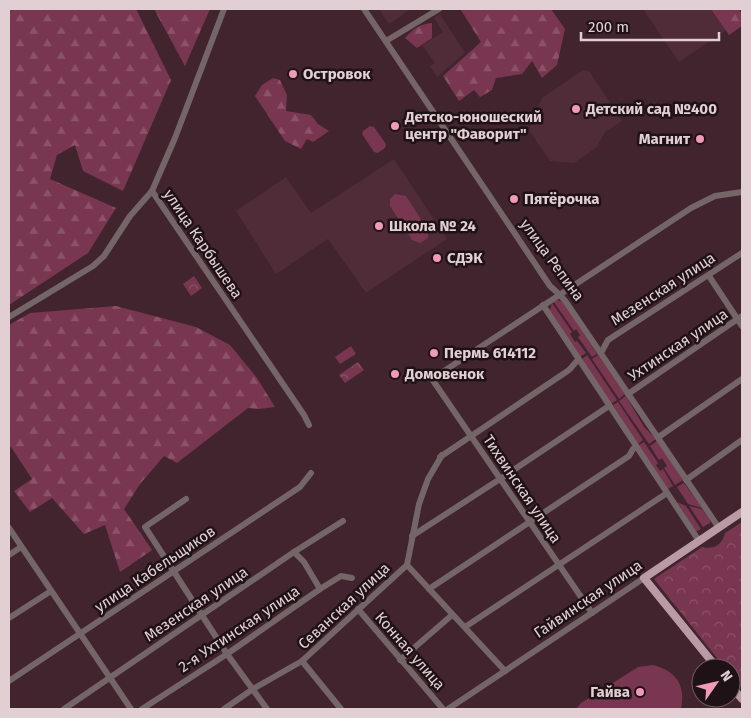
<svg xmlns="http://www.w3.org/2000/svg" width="751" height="718" viewBox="0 0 751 718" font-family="'Fira Sans',sans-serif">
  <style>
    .built { fill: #502b38 }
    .grass { fill: #793650 }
    .forest { fill: url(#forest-firs) }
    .park { fill: url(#park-crowns) }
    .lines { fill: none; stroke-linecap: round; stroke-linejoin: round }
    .minor { stroke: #746569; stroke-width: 6 }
    .major { stroke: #ba9aa4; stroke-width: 8 }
    .poi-dot { fill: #f09ab7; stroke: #1f1216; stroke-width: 2 }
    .labels { text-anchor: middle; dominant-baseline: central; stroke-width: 5; stroke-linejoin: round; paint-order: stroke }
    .poi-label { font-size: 15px; font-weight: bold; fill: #e2cfd4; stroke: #1f1216; text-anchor: start }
    .street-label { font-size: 15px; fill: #e2cfd4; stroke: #1f1216 }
  </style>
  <defs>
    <pattern id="forest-firs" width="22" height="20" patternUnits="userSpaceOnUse" patternTransform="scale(1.25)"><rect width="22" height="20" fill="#793650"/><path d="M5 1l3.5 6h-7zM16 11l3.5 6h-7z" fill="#8c5268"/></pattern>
    <pattern id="park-crowns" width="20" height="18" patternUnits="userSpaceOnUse" patternTransform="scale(1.25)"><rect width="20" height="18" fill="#793650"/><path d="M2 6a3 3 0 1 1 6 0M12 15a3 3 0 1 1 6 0" fill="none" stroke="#8c5268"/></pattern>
  </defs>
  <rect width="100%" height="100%" fill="#41242e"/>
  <g class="built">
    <path d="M379,9H411L389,24Z"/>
    <path d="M643,9H719L731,27L679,62Z"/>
    <path d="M440,14L465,53L437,77L430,66L435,63L422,45L443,32L434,18Z"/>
    <path d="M583,70L589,71L622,121L605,132L597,147L574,163L550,161L529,130L542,98Z"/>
    <path d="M394,159L447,239L366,293L328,239L276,274L236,211L286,177L311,213Z"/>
  </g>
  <g class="grass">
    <path d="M370,126L374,127L386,144L385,148L378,153L374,152L362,134L363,131Z"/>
    <path d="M395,194L406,196L428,230V238L420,243L412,240L390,206V199Z"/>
    <path d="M558,300L564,303L597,354L592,357L578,337L580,335L576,329L574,331L553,301Z"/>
    <path d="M552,303L572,332L570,334L575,342L577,341L586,353L580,357L550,310Z"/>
    <path d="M351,346L356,354L340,364L335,357Z"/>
    <path d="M587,355L617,400L611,404L582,359Z"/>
    <path d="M598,355L625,394L619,399L592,359Z"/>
    <path d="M626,396L644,427L656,439L649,444L619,401Z"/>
    <path d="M618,402L643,440L638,444L613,405Z"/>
    <path d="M657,441L683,480L675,485L664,468L667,466L662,458L659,460L650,446Z"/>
    <path d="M644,442L658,463L656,465L660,471L663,469L673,486L668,489L639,445Z"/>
    <path d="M684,483L702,508L688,504L677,487Z"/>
    <path d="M677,502L686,506L701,529L696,532Z"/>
    <path d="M689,506L702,509L710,520V523L703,527Z"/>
    <path d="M653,665C676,671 686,685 681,709H576L581,703L638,667Z"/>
  </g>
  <g class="forest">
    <path d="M9,9H136L171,80L123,191L83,171L75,145L57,155L50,179L116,208L88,253L9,305Z"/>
    <path d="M154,9H210L185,66Z"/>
    <path d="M463,9H551L565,29L557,65L542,78L532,61L522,74L496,78L492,90L480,97L474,90L459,101L443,76L481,42L461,10Z"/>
    <path d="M711,9H739L742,14V26L729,35Z"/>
    <path d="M432,23V38L417,48L405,38C413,29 420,24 432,23Z"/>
    <path d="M273,78L280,80L287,95L286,111L311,115L318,124L329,131L313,142L307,139L301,149L285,141L255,96L262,85Z"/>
    <path d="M116,306L196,327L230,345L257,378L275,407L259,409L248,408L177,463L164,456L140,484L124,509L152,550L120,572L105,525L84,534L52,498L30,512L14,491L32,479L11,447L9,448V325L30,313Z"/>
  </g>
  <g class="park">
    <path d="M194,276L202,288L191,296L183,284Z"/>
    <path d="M358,362L364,370L345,383L339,375Z"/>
    <path d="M742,522V689L731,675V668H725L654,579L702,547C714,550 722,545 725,533Z"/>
  </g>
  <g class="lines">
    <g class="minor">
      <path d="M364,9L550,286L560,295L566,302L719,528"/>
      <path d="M386,41L439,9"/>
      <path d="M152,191L304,415L309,425"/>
      <path d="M709,276L742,326"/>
      <path d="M543,305L699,541"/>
      <path d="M9,317L93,266L104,256L130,216L152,191L175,138L224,9"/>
      <path d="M602,351L608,340L742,253"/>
      <path d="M628,394L742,316"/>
      <path d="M660,436L742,379"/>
      <path d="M440,457L569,370L576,362"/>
      <path d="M686,480L742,440"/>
      <path d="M186,499L145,527L227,654L267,709"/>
      <path d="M9,528L131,709"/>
      <path d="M412,536L500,479L609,406"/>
      <path d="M294,552L304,562L320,589"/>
      <path d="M9,555L21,547"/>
      <path d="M407,565L505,671"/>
      <path d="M429,589L629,456L633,449"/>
      <path d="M358,609L443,709"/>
      <path d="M592,613L432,379L691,208L715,196L742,192"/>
      <path d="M9,618L51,591"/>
      <path d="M465,627L667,493"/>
      <path d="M400,660L452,615"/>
      <path d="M302,661L341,709"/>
      <path d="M9,681L300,487L311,473"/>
      <path d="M64,709L294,552L343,521"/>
      <path d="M142,709L227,654L320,589L341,576L352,578"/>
      <path d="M224,709L253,689L302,661L407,565L419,504L428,479L442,455"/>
      <path d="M448,709L644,578"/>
    </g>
    <g class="major">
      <path d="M717,668L644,578L742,512"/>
      <path d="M731,686L742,699"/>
    </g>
  </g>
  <g class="poi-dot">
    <circle cx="293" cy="74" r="5"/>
    <circle cx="576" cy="109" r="5"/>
    <circle cx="395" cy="126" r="5"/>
    <circle cx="700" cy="139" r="5"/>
    <circle cx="514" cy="199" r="5"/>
    <circle cx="379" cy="226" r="5"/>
    <circle cx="437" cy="258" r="5"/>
    <circle cx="434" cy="353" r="5"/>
    <circle cx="395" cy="374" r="5"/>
    <circle cx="640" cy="692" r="5"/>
  </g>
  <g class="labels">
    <g class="poi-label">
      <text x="303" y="74">Островок</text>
      <text x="586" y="109">Детский сад №400</text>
      <text x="405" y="117">Детско-юношеский<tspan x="405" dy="17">центр "Фаворит"</tspan></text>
      <text x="690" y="139" text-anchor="end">Магнит</text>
      <text x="524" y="199">Пятёрочка</text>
      <text x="389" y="226">Школа № 24</text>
      <text x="447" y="258">СДЭК</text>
      <text x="444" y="353">Пермь 614112</text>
      <text x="405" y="374">Домовенок</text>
      <text x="630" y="692" text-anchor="end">Гайва</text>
    </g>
    <g class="street-label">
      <text transform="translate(203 244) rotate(56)">улица Карбышева</text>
      <text transform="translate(552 260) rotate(54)">улица Репина</text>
      <text transform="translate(663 289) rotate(-33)">Мезенская улица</text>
      <text transform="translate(678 345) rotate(-34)">Ухтинская улица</text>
      <text transform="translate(522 489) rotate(56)">Тихвинская улица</text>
      <text transform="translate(155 569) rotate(-34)">улица Кабельщиков</text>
      <text transform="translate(588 599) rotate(-34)">Гайвинская улица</text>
      <text transform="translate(196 604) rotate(-34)">Мезенская улица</text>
      <text transform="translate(344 606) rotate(-43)">Севанская улица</text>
      <text transform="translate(239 629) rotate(-34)">2-я Ухтинская улица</text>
      <text transform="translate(410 651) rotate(49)">Конная улица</text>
    </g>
  </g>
  <rect width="751" height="718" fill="none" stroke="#e2cfd4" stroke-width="20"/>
  <g transform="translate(716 683) rotate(56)"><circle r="24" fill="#1f1216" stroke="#6d5e62"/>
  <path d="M0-4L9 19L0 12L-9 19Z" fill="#f09ab7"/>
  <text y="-8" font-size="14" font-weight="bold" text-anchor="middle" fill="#e2cfd4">N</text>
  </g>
  <path d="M581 32v8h138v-8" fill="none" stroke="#e2cfd4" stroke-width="2.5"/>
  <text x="588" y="32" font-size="15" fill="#e2cfd4" stroke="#1f1216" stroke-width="4" paint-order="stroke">200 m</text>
</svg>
